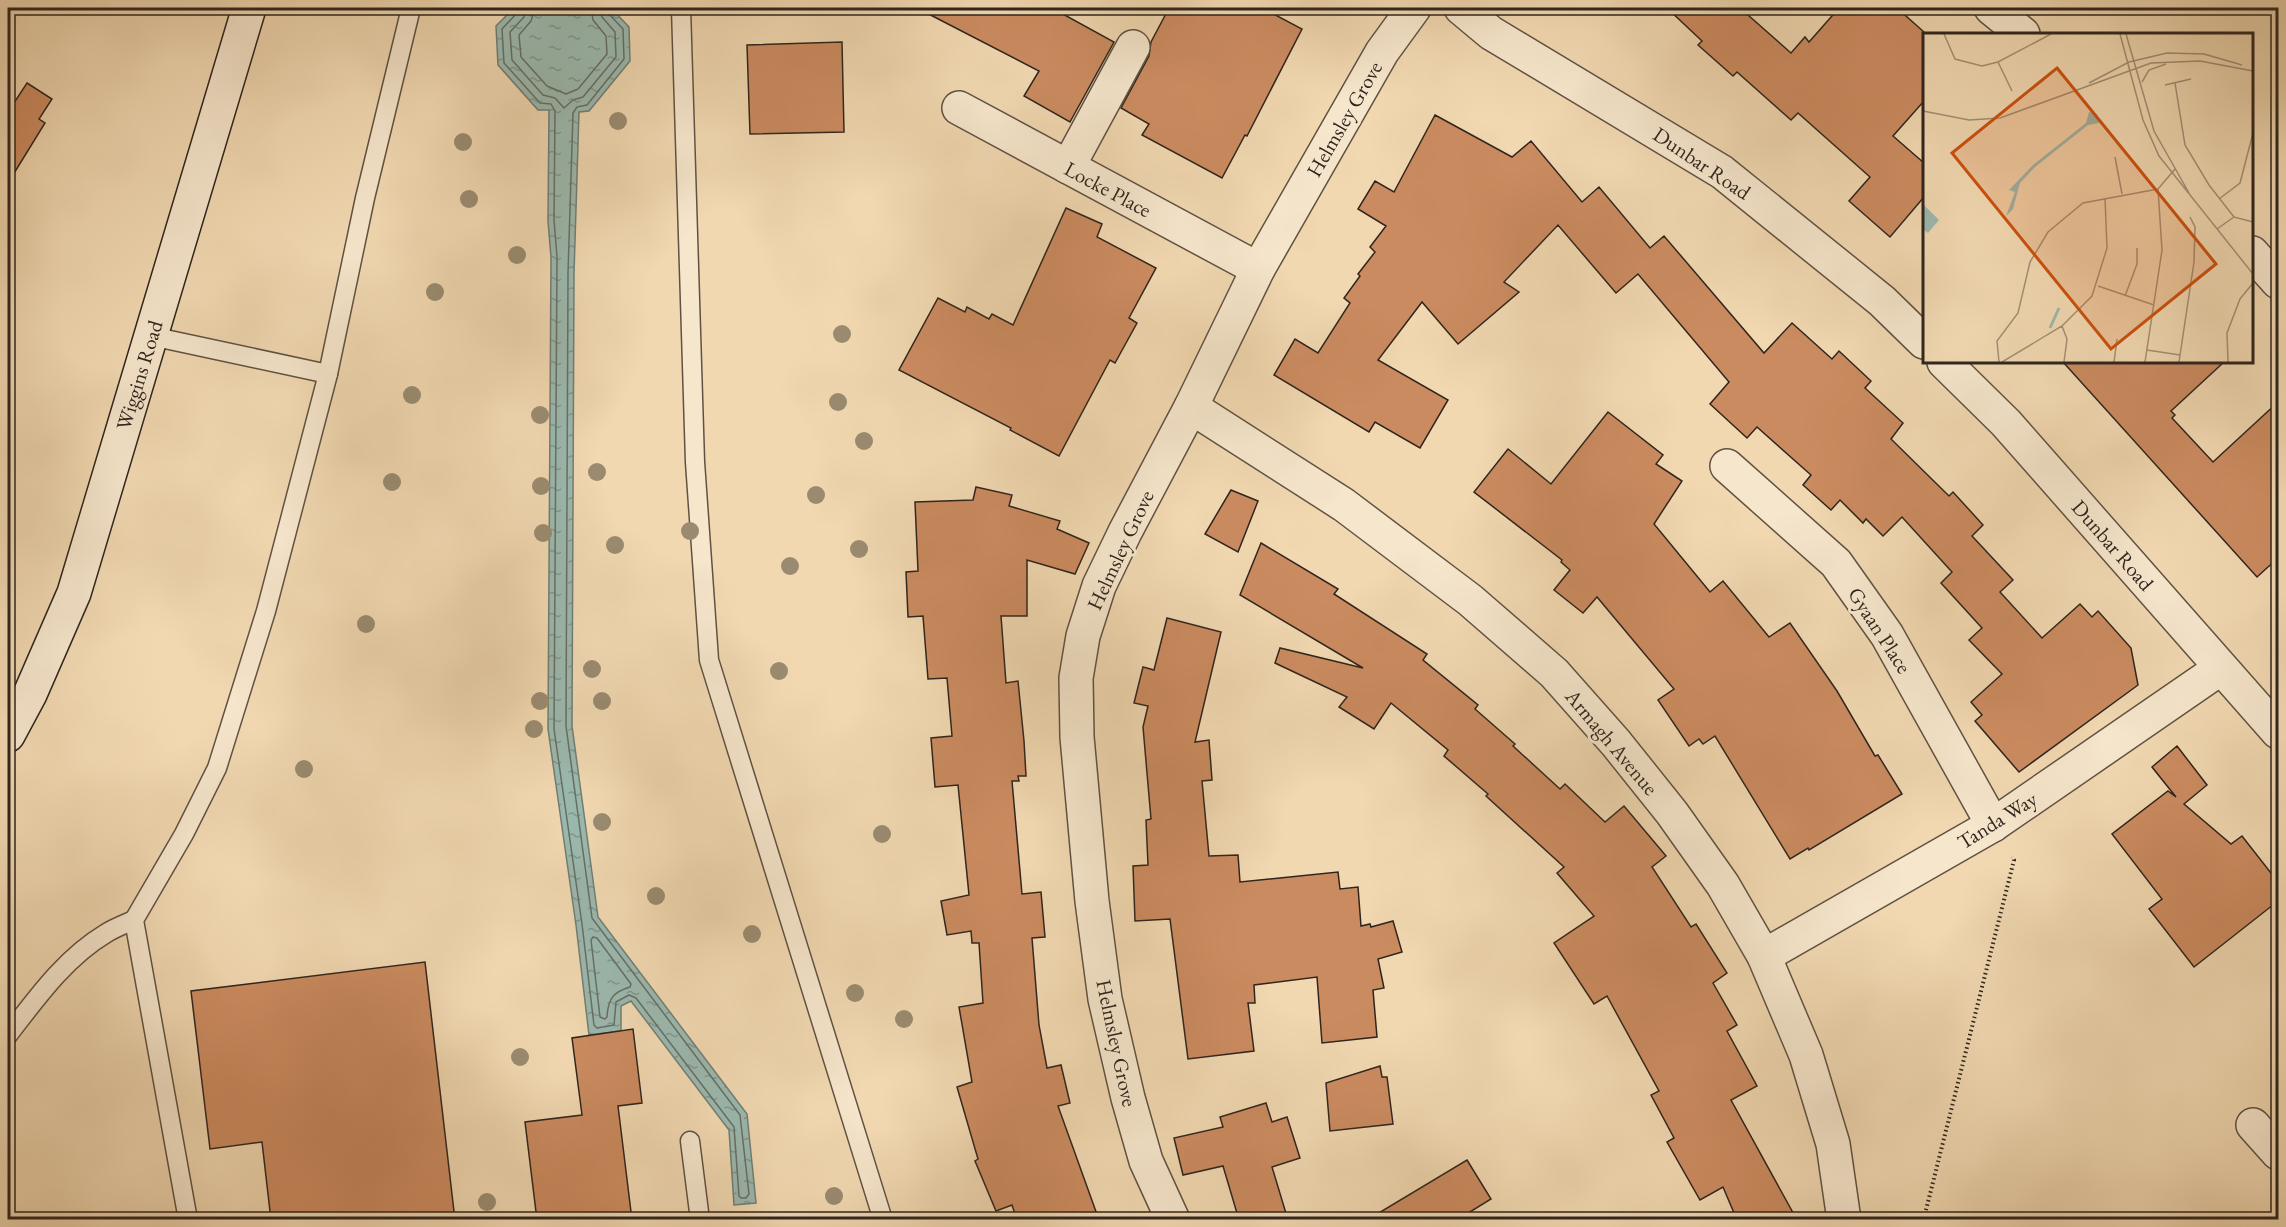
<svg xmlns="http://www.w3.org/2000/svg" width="2286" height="1227" viewBox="0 0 2286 1227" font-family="'EB Garamond',serif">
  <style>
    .water { fill: url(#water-ripples); stroke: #707e75; stroke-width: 1.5 }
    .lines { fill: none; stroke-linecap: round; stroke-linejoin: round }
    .shore { stroke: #656f66; stroke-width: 1.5 }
    .building { fill: #cb8b60; stroke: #2f251e; stroke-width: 1.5 }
    .lane-casing { stroke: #605243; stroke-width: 21 }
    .street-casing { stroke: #605243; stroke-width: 36 }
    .secondary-casing { stroke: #2f251e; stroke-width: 36 }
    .path { stroke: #2f251e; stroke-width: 4; stroke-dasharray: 1.5 3; stroke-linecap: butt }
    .lane { stroke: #f6e6cc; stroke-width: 18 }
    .street { stroke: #f6e6cc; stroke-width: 33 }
    .secondary { stroke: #f6e6cc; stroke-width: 33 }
    .tree { fill: #9a8b70 }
    .labels { text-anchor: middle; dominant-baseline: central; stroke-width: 6; stroke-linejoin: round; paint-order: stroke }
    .street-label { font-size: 21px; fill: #2f251e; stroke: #f6e6cc }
    .inset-river { fill: none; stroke: #9bb9af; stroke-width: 3 }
    .inset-road { fill: none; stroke: #a39076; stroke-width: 1.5 }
    .view { fill: #cc510f; fill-opacity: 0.15; stroke: #cc510f; stroke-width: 3 }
    .inset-edge { fill: none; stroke: #2f251e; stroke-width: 3 }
  </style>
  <defs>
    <pattern id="water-ripples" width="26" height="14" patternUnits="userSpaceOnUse" patternTransform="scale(1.5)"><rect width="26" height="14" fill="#9bb9af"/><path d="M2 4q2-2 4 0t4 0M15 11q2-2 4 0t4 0" fill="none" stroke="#7f968e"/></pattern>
  </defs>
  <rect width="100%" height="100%" fill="#f1d8b1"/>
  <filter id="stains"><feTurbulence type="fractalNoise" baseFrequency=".00333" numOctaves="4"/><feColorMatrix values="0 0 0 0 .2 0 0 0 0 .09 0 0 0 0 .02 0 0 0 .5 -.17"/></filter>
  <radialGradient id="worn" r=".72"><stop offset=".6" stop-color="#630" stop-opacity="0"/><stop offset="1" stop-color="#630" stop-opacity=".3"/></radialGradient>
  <path class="water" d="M514,8H611L629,27L630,61L589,111L579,112L574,273L572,726L598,917L747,1114L756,1203L734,1205L729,1130L631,1001L621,1006V1031L589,1035L576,925L548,729L551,257L548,221L549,110H538L498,65L496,26Z"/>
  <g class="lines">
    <g class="shore">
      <path d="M518,8L517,13L502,29L504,63L540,103L551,104L555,111L554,220L557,257L554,729L582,924L594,1025L597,1028L614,1025L616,1002L629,995L636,998L734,1127L739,1196L741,1198H746L749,1194L740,1115L592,918L566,726L568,273L573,113L577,107L587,105L624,59L623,29L608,13L607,8"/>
      <path d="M526,8L524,17L510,32L512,60L543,95L555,98L564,108L573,100L583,97L616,57L615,32L602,17L600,8"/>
      <path d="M535,8L531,21L519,35L521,57L547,86L566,94L578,89L607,54L606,36L593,20L591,8"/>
      <path d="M593,937L597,938L631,984L630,987C613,992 608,999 607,1017L605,1019L600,1017L591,940Z"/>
    </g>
  </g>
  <g class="building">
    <path d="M917,8H1052L1114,42L1070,122L1024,96L1039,71Z"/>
    <path d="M1169,8H1262L1302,29L1247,136L1245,135L1222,178L1142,135L1149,124L1121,108L1149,56L1151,42Z"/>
    <path d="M1667,8H1740L1791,53L1805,37L1809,42L1839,8H1897L1924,32V101L1893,136L1924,163V197L1890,237L1849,201L1870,177L1798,113L1791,120L1737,72L1733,76L1698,45L1702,41Z"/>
    <path d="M842,42L844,132L750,134L747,45Z"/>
    <path d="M27,83L52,99L39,119L45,123L8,183V99L14,103Z"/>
    <path d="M1435,115L1512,157L1531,141L1582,202L1599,187L1650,248L1664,236L1764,353L1792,323L1832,359L1839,351L1871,381L1865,388L1903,423L1891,439L1949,496L1953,492L1983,525L1972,536L2013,580L2000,592L2042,638L2080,604L2092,617L2098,611L2131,648L2138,685L2019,772L1975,721L1982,715L1971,702L2002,674L1969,640L1982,628L1941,583L1952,572L1902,517L1883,536L1866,519L1863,523L1840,500L1831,510L1803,485L1811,475L1757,427L1747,438L1710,404L1729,382L1638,274L1616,293L1558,225L1504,282L1519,292L1458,344L1422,302L1378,360L1448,400L1420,448L1375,422L1369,432L1274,375L1295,339L1318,353L1350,303L1344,298L1360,276L1358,274L1375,252L1370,247L1386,226L1358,209L1375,181L1394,192Z"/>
    <path d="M1066,208L1102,224L1097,237L1156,268L1129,318L1137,323L1115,363L1110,360L1059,456L1010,430L1011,428L899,370L938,298L965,312L967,307L989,319L992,314L1013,325Z"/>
    <path d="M2063,362H2224L2171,411L2175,415L2172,418L2213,462L2278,402V558L2257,577Z"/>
    <path d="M1608,412L1663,455L1656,464L1682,481L1654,524L1710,592L1723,581L1769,637L1790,623L1837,691L1875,756L1878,755L1902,794L1809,850L1808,848L1790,859L1715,736L1703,744L1699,739L1689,746L1658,700L1674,689L1597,597L1583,613L1554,590L1570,570L1561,562L1562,560L1474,492L1508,449L1551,484Z"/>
    <path d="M976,487L1012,495L1009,506L1060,521L1057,529L1089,543L1075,574L1027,560V616H1001L1006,683L1018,681L1024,741L1026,776H1018L1019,781H1012L1022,894L1041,892L1045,937L1032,938L1039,1025L1047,1068L1061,1065L1070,1103L1058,1106L1099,1220H1017L1012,1205L996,1211L975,1161L978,1159L957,1087L972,1082L959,1007L983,1003L979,943H972L971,931L947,935L941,901L969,895L958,785L935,787L931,738L952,736L947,678L928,679L923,616L908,617L906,572L918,571L915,502L973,500Z"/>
    <path d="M1231,490L1258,501L1238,552L1205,534Z"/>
    <path d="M1261,543L1338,589L1334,594L1427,654L1423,660L1478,705L1475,709L1515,744L1513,746L1560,789L1565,784L1605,822L1624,806L1666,856L1652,867L1691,927L1696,924L1727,973L1713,983L1737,1025L1727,1031L1757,1086L1731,1100L1797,1220H1737L1723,1187L1700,1200L1667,1142L1674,1138L1651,1095L1659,1091L1607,996L1594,1004L1554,943L1594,916L1557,873L1564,867L1486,796L1488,794L1444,756L1448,750L1391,703L1374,729L1339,707L1347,697L1275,663L1280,648L1363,668L1240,595Z"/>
    <path d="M1167,618L1221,632L1195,742L1209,740L1212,780L1202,781L1209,856L1238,855L1240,882L1338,872L1340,889L1358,887L1361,926L1370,924L1371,927L1393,921L1402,952L1378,959L1384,988L1373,990L1377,1037L1322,1043L1317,977L1254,985L1255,1003H1248L1254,1051L1188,1059L1170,919L1135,921L1133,866L1148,865L1146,820L1151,819L1143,727L1148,706L1134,703L1143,667L1154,670Z"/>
    <path d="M2177,746L2207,785L2184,804L2231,844L2242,836L2278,882V901L2194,967L2149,909L2162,899L2112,834L2168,791L2176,797L2152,767Z"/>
    <path d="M425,962L455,1220H271L262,1142L210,1149L191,991Z"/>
    <path d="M633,1029L642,1103L618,1106L632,1220H537L525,1122L582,1115L572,1038Z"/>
    <path d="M1380,1066L1382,1077H1387L1393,1124L1330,1131L1326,1083Z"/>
    <path d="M1266,1103L1272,1122L1287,1117L1300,1158L1272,1167L1288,1220H1239L1223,1166L1183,1175L1174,1138L1223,1127L1220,1117Z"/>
    <path d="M1467,1160L1491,1199L1457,1220H1367Z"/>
  </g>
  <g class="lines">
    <defs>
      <g id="lane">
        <path d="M681,8L695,462L709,660L883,1220"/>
        <path d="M151,336L328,374L365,198L411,8"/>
        <path d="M8,1035C36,999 65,958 105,934C114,928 125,924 134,920"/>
        <path d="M690,1141L700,1220"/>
        <path d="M188,1220L134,920L184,834L217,768L266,611L328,374"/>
      </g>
      <g id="street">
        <path d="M1461,8L1491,33L1722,172L1882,301L1924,342"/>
        <path d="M1991,8L2023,34"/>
        <path d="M959,108L1258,269"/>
        <path d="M1068,167L1133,47"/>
        <path d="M2252,253L2278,282"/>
        <path d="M1944,362L2006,423L2278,732"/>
        <path d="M1191,407L1344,505L1470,600L1554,673L1616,743L1672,813L1723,885L1764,956L1806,1055L1833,1144L1844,1220"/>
        <path d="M1727,466L1836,563L1887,635L1993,825"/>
        <path d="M1764,956L1993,825L2221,668"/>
        <path d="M2253,1125L2278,1153"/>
        <path d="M1173,1220L1146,1161L1128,1098L1105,999L1092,901L1077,737L1076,678L1083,636L1099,586L1125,532L1191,407L1258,269L1382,52L1414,8"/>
      </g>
      <path id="secondary" d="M8,735L30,694L74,593L249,8"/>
    </defs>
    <use href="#lane" class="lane-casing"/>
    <use href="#street" class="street-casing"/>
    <use href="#secondary" class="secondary-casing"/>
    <path class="path" d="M1889,1220L1925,1214L2014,860L2012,857"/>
    <use href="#lane" class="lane"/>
    <use href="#street" class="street"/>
    <use href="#secondary" class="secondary"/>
  </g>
  <g class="tree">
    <circle cx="618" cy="121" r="9"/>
    <circle cx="463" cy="142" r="9"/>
    <circle cx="469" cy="199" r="9"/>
    <circle cx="517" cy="255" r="9"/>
    <circle cx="435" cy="292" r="9"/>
    <circle cx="842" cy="334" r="9"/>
    <circle cx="412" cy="395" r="9"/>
    <circle cx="838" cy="402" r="9"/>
    <circle cx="540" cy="415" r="9"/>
    <circle cx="864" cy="441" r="9"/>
    <circle cx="597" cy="472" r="9"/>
    <circle cx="392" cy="482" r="9"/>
    <circle cx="541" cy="486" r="9"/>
    <circle cx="816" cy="495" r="9"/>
    <circle cx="690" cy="531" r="9"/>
    <circle cx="543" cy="533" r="9"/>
    <circle cx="615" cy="545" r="9"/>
    <circle cx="859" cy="549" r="9"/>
    <circle cx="790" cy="566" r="9"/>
    <circle cx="366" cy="624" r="9"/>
    <circle cx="592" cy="669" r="9"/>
    <circle cx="779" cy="671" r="9"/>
    <circle cx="540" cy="701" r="9"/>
    <circle cx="602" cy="701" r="9"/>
    <circle cx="534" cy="729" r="9"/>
    <circle cx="304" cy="769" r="9"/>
    <circle cx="602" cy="822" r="9"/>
    <circle cx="882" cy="834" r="9"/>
    <circle cx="656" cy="896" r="9"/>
    <circle cx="752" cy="934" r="9"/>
    <circle cx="855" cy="993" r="9"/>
    <circle cx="904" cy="1019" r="9"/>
    <circle cx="520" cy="1057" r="9"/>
    <circle cx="834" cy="1196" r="9"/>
    <circle cx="487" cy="1202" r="9"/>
  </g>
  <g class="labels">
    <g class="street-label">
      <text transform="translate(1344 119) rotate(-60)">Helmsley Grove</text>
      <text transform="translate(1702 163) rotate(34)">Dunbar Road</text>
      <text transform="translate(1108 189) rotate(28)">Locke Place</text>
      <text transform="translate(139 375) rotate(-73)">Wiggins Road</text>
      <text transform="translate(2113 545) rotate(49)">Dunbar Road</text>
      <text transform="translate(1120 550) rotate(-65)">Helmsley Grove</text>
      <text transform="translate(1880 630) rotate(57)">Gyaan Place</text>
      <text transform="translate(1612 742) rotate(50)">Armagh Avenue</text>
      <text transform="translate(1997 820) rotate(-32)">Tanda Way</text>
      <text transform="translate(1117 1043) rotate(78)">Helmsley Grove</text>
    </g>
  </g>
  <g transform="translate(1923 33)">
    <rect width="330" height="330" fill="#f1d8b1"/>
    <path d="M166,79L174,81L176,90L165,92L112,134L97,150L90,176L83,183L92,159L86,157L110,132L163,90ZM1,172L16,187L5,200L0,196Z" fill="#9bb9af"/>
    <path class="inset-river" d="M127,295L136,275"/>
    <path class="inset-road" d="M21,1L32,26L59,33L75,29L128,1M197,1L220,87L236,123L330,241M203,1L231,98L266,160M75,29L89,58M219,49L226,37L243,31M166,50L206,29L244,20L281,21L319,32M252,50L262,112L286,152L311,184M242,52L268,46M0,78L46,87L77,85L228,30L277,28L330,38M192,124L199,161M296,166L317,150L330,100M294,196L311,184L330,189M175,253L231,272M202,263L214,231V215M139,293L144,306L141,329M224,317L257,322M76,329L74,308L95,280L107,229L125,199L160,170L235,156M79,329L139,293L169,263L184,215L182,165M191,329L194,306M222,329L239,217L235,156L252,136M256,329L271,229L272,194L267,184M305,329L304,300L317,266L330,250"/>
    <path class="view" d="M134,35L293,231L188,316L29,120Z"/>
    <rect width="330" height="330" class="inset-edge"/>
  </g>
  <rect width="2286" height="1227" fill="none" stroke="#f1d8b1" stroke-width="30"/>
  <rect x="9" y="9" width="2268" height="1209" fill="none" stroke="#2f251e" stroke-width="3"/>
  <rect x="15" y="15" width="2256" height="1197" fill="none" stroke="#2f251e" stroke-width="1.5"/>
  <rect width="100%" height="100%" filter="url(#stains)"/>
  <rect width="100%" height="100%" fill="url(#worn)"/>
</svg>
